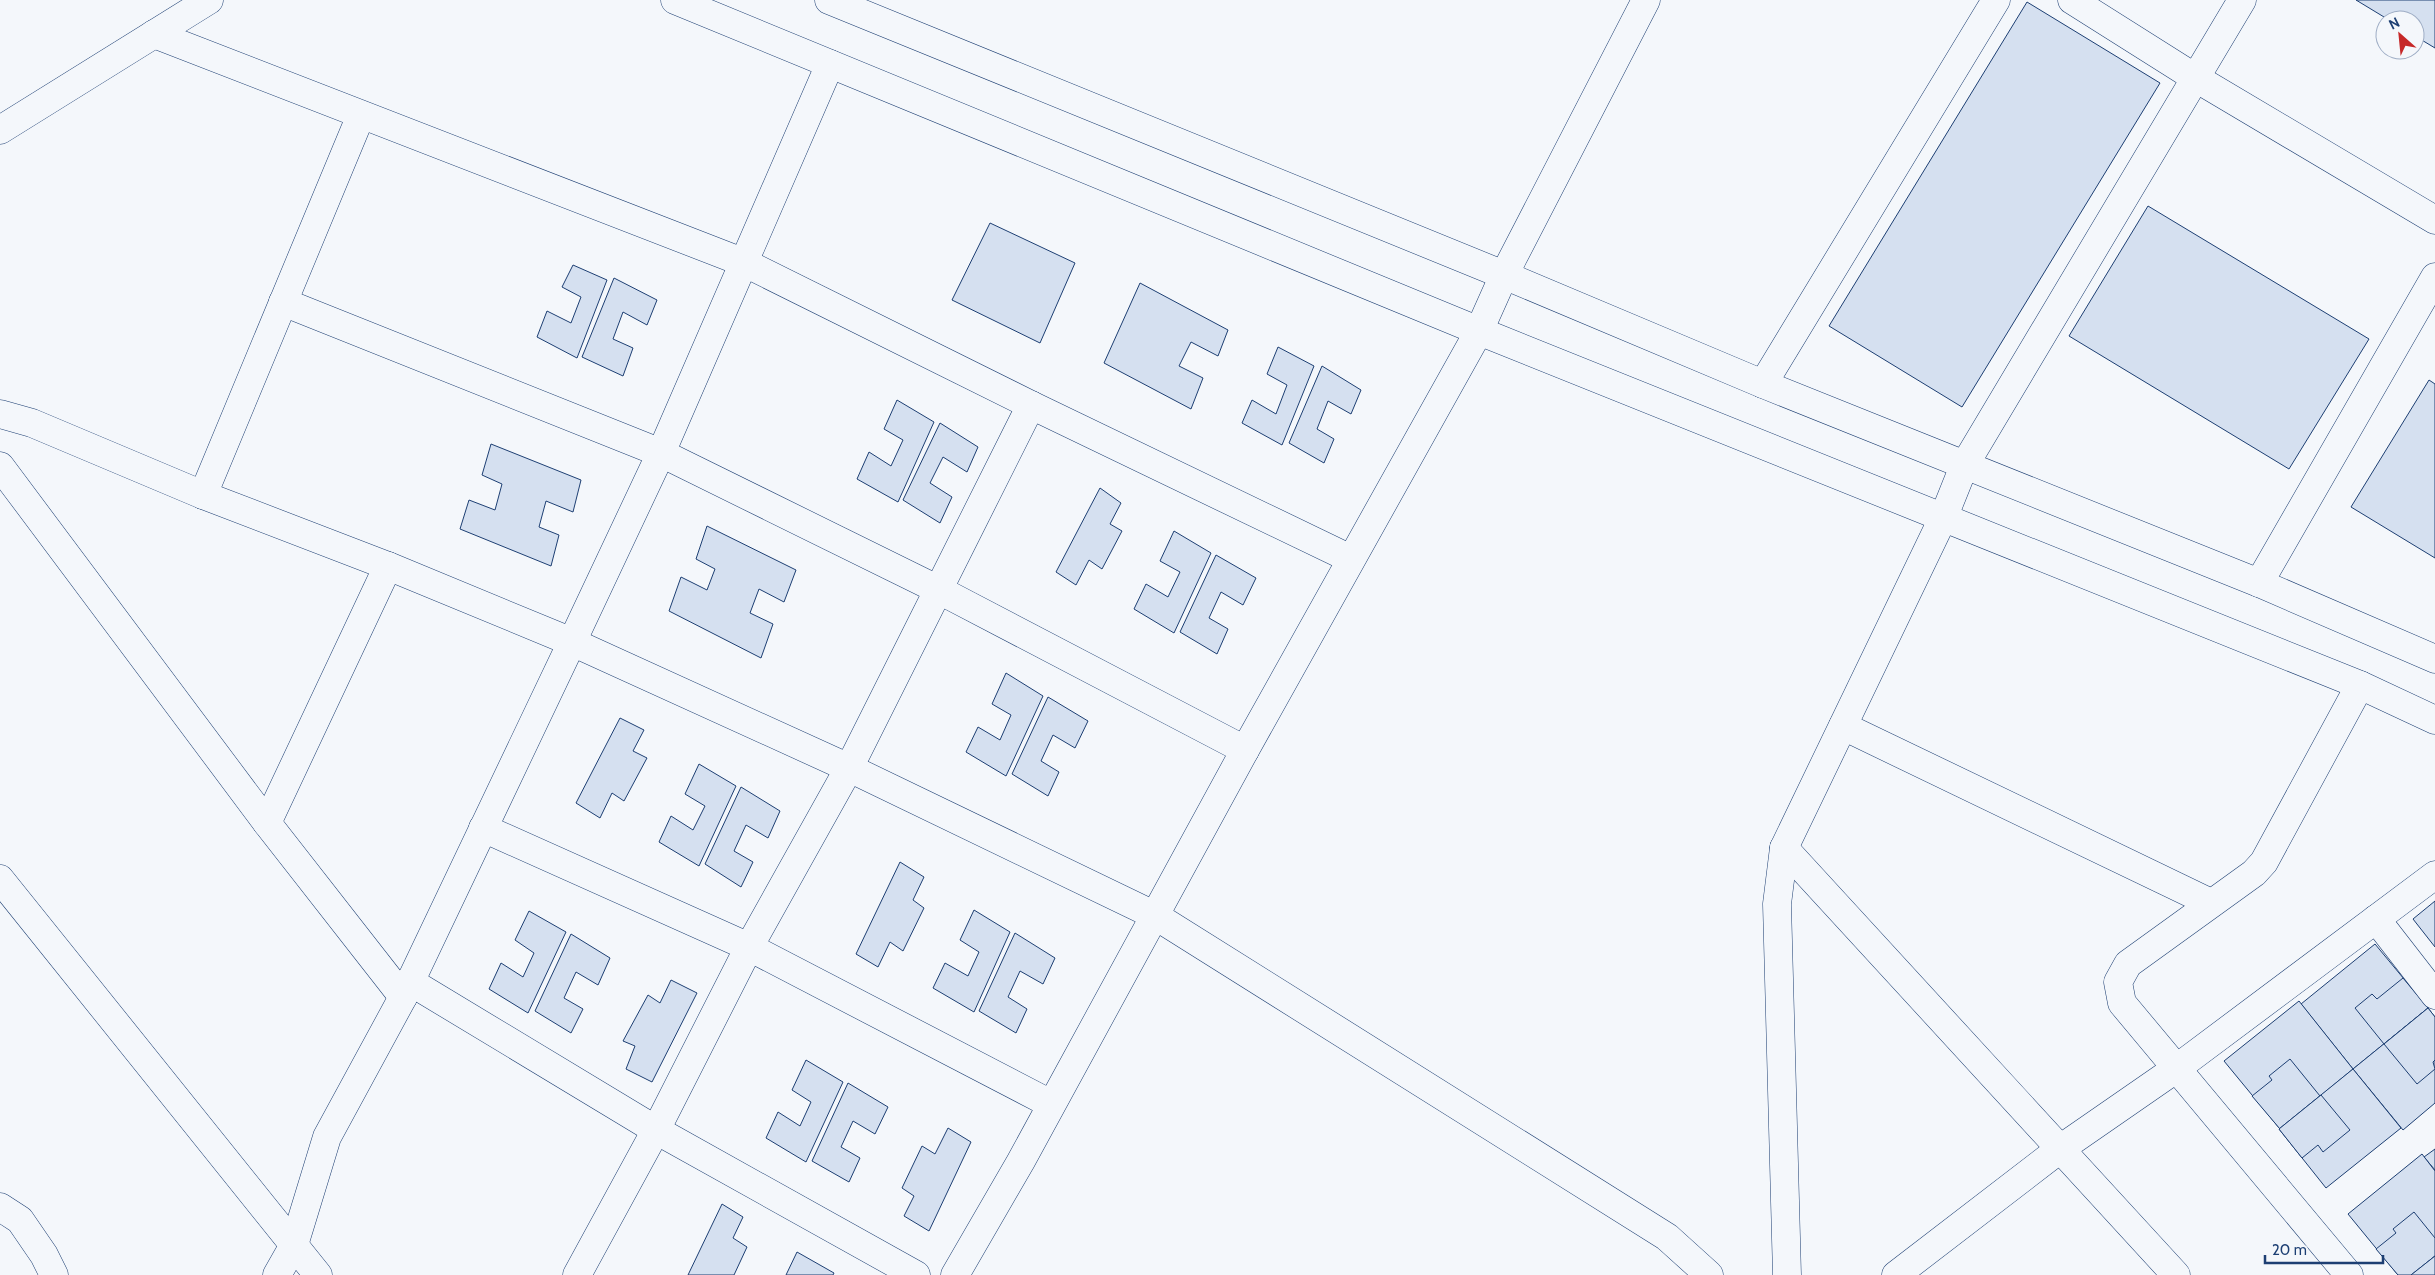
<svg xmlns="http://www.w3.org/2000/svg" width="2435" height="1275" viewBox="0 0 2435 1275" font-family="Cabin,sans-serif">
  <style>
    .building { fill: #d5e0f0; stroke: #1d3f73 }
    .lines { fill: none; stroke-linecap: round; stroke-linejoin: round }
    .minor-casing { stroke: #1d3f73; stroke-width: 29 }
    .minor { stroke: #f4f7fb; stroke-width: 28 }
  </style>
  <rect width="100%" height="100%" fill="#f4f7fb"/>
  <g class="building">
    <path d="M2356,0H2435V48L2415,36V20H2389Z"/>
    <path d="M2027,2L2160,83L1962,407L1829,326Z"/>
    <path d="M2148,206L2369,339L2289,469L2069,336Z"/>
    <path d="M990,223L1075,263L1040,343L952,300Z"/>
    <path d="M573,265L607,280L577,358L537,337L547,311L571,323L581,297L562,287Z"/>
    <path d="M614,278L657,300L647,325L623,312L613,339L633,348L623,376L582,357Z"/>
    <path d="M1140,283L1228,330L1218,356L1191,342L1179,366L1203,378L1191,409L1104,363Z"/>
    <path d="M1278,347L1314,366L1282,445L1242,423L1252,400L1276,414L1287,385L1267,374Z"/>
    <path d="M1322,366L1361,390L1351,414L1328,401L1317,429L1334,439L1324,463L1289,443Z"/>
    <path d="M2429,380L2435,384V558L2351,507Z"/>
    <path d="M897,400L934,422L898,502L857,479L869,452L891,466L903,440L884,429Z"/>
    <path d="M940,423L978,447L967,472L943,457L930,483L952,497L940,523L903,500Z"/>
    <path d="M491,444L581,480L573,512L546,501L539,527L559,535L551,566L460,529L469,500L495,510L502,484L482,475Z"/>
    <path d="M1100,488L1121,503L1110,524L1122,531L1102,569L1089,560L1076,585L1056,572Z"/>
    <path d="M707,526L796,570L784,602L759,589L750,613L773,624L761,658L669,611L681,577L707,590L715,569L696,559Z"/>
    <path d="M1174,531L1211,553L1174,633L1134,609L1146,584L1168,597L1180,572L1160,561Z"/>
    <path d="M1216,555L1256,578L1243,605L1221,592L1209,618L1228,629L1217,654L1180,632Z"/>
    <path d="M1006,673L1043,696L1006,776L966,752L978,727L1000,740L1011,715L992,704Z"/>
    <path d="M1048,697L1088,721L1075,748L1053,735L1041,761L1059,772L1048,796L1012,774Z"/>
    <path d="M620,718L644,730L633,751L647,758L624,801L612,793L600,818L576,803Z"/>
    <path d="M699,764L736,786L699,866L659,842L671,816L693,830L705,806L685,794Z"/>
    <path d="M741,787L780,811L768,838L746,825L734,851L753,862L741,887L705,864Z"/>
    <path d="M900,862L924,877L913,900L924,908L903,951L890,942L878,967L856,954Z"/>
    <path d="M2435,901V947L2413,919Z"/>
    <path d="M974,910L1010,932L974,1012L933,988L945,963L968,976L979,952L960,940Z"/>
    <path d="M529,911L566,932L528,1013L489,989L501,963L523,977L534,953L515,940Z"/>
    <path d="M1015,933L1055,958L1043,984L1020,971L1008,997L1027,1009L1016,1033L979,1011Z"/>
    <path d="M571,934L610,958L598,985L576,972L564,998L583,1009L571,1033L535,1011Z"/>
    <path d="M2375,944L2428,1008L2353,1069L2301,1004Z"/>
    <path d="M2403,978L2428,1008L2384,1044L2355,1008L2372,994L2377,999Z"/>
    <path d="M671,980L697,993L652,1082L626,1069L635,1046L623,1041L648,995L660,1003Z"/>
    <path d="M2299,1001L2353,1069L2280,1129L2224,1061Z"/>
    <path d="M2428,1008L2435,1017V1103L2403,1130L2353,1069Z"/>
    <path d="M2428,1008L2435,1017V1060L2433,1062L2435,1069L2417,1084L2384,1044Z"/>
    <path d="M2290,1059L2320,1096L2280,1129L2252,1096L2272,1080L2269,1076Z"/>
    <path d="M806,1060L843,1082L806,1162L766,1138L778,1112L800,1126L811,1102L792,1090Z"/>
    <path d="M2353,1069L2401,1128L2326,1188L2279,1129Z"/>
    <path d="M848,1083L888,1107L875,1134L853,1121L841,1147L860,1158L849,1182L812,1161Z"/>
    <path d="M2321,1095L2350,1130L2323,1152L2318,1145L2302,1158L2279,1129Z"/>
    <path d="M948,1128L971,1142L929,1231L904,1216L914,1196L902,1188L922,1146L935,1154Z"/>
    <path d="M2435,1149V1170L2424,1157Z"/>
    <path d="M2422,1154L2435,1171V1256L2412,1275H2398L2348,1214Z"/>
    <path d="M722,1204L743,1217L733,1238L747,1247L734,1275H688Z"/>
    <path d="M2414,1212L2435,1238V1256L2412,1275H2398L2376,1249L2396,1233L2393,1229Z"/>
    <path d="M797,1252L834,1273L833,1275H786Z"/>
    <path d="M2435,1256V1275H2411Z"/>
    <path d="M2435,1256V1275H2411Z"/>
  </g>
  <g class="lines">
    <defs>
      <g id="minor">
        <path d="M675,0L1479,331L2360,685L2435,720"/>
        <path d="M829,0L1504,275L1763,384L2259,583L2435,659"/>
        <path d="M2072,0L2194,77L2435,220"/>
        <path d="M154,34L745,263L1031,405L1351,559"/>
        <path d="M0,130L209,0"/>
        <path d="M283,302L661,453L939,590L1245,750"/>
        <path d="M1763,384L1996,0"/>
        <path d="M0,414L32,423L203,495L388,566L572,642L849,768L1154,915L1667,1237L1709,1275"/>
        <path d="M0,466L267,823L403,997"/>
        <path d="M203,495L361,115"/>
        <path d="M2259,583L2435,277"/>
        <path d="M1843,726L2211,903"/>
        <path d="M267,823L388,566"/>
        <path d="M483,828L749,947L1051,1104"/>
        <path d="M1784,848L2176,1275"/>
        <path d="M0,879L318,1275"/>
        <path d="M2376,919L2435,995"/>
        <path d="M409,981L656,1130L916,1275"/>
        <path d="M0,1207L20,1220L44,1255L54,1275"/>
        <path d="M277,1275L294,1245L327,1137L403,997L572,642L661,453L830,64"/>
        <path d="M577,1275L656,1130L749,947L849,768L1031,405"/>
        <path d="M955,1275L1021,1161L1245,750L1479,331L1504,275L1646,0"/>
        <path d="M1787,1275L1777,904L1784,848L1944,516L1964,466L2242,0"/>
        <path d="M1896,1275L2060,1149L2177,1068L2435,875"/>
        <path d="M2349,1275L2122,1003L2118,982L2128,964L2254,873L2264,862L2360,685"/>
      </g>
    </defs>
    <use href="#minor" class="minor-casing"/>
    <use href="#minor" class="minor"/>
  </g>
  <g transform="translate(2400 35) rotate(333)"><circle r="24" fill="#f4f7fb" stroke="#9eadc5"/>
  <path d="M0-4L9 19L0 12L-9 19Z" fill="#c62828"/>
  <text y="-8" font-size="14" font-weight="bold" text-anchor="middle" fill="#1d3f73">N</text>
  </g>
  <path d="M2265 1255v8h118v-8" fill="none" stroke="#1d3f73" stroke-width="2.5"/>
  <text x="2272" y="1255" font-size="15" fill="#1d3f73" stroke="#f4f7fb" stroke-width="4" paint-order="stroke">20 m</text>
</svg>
